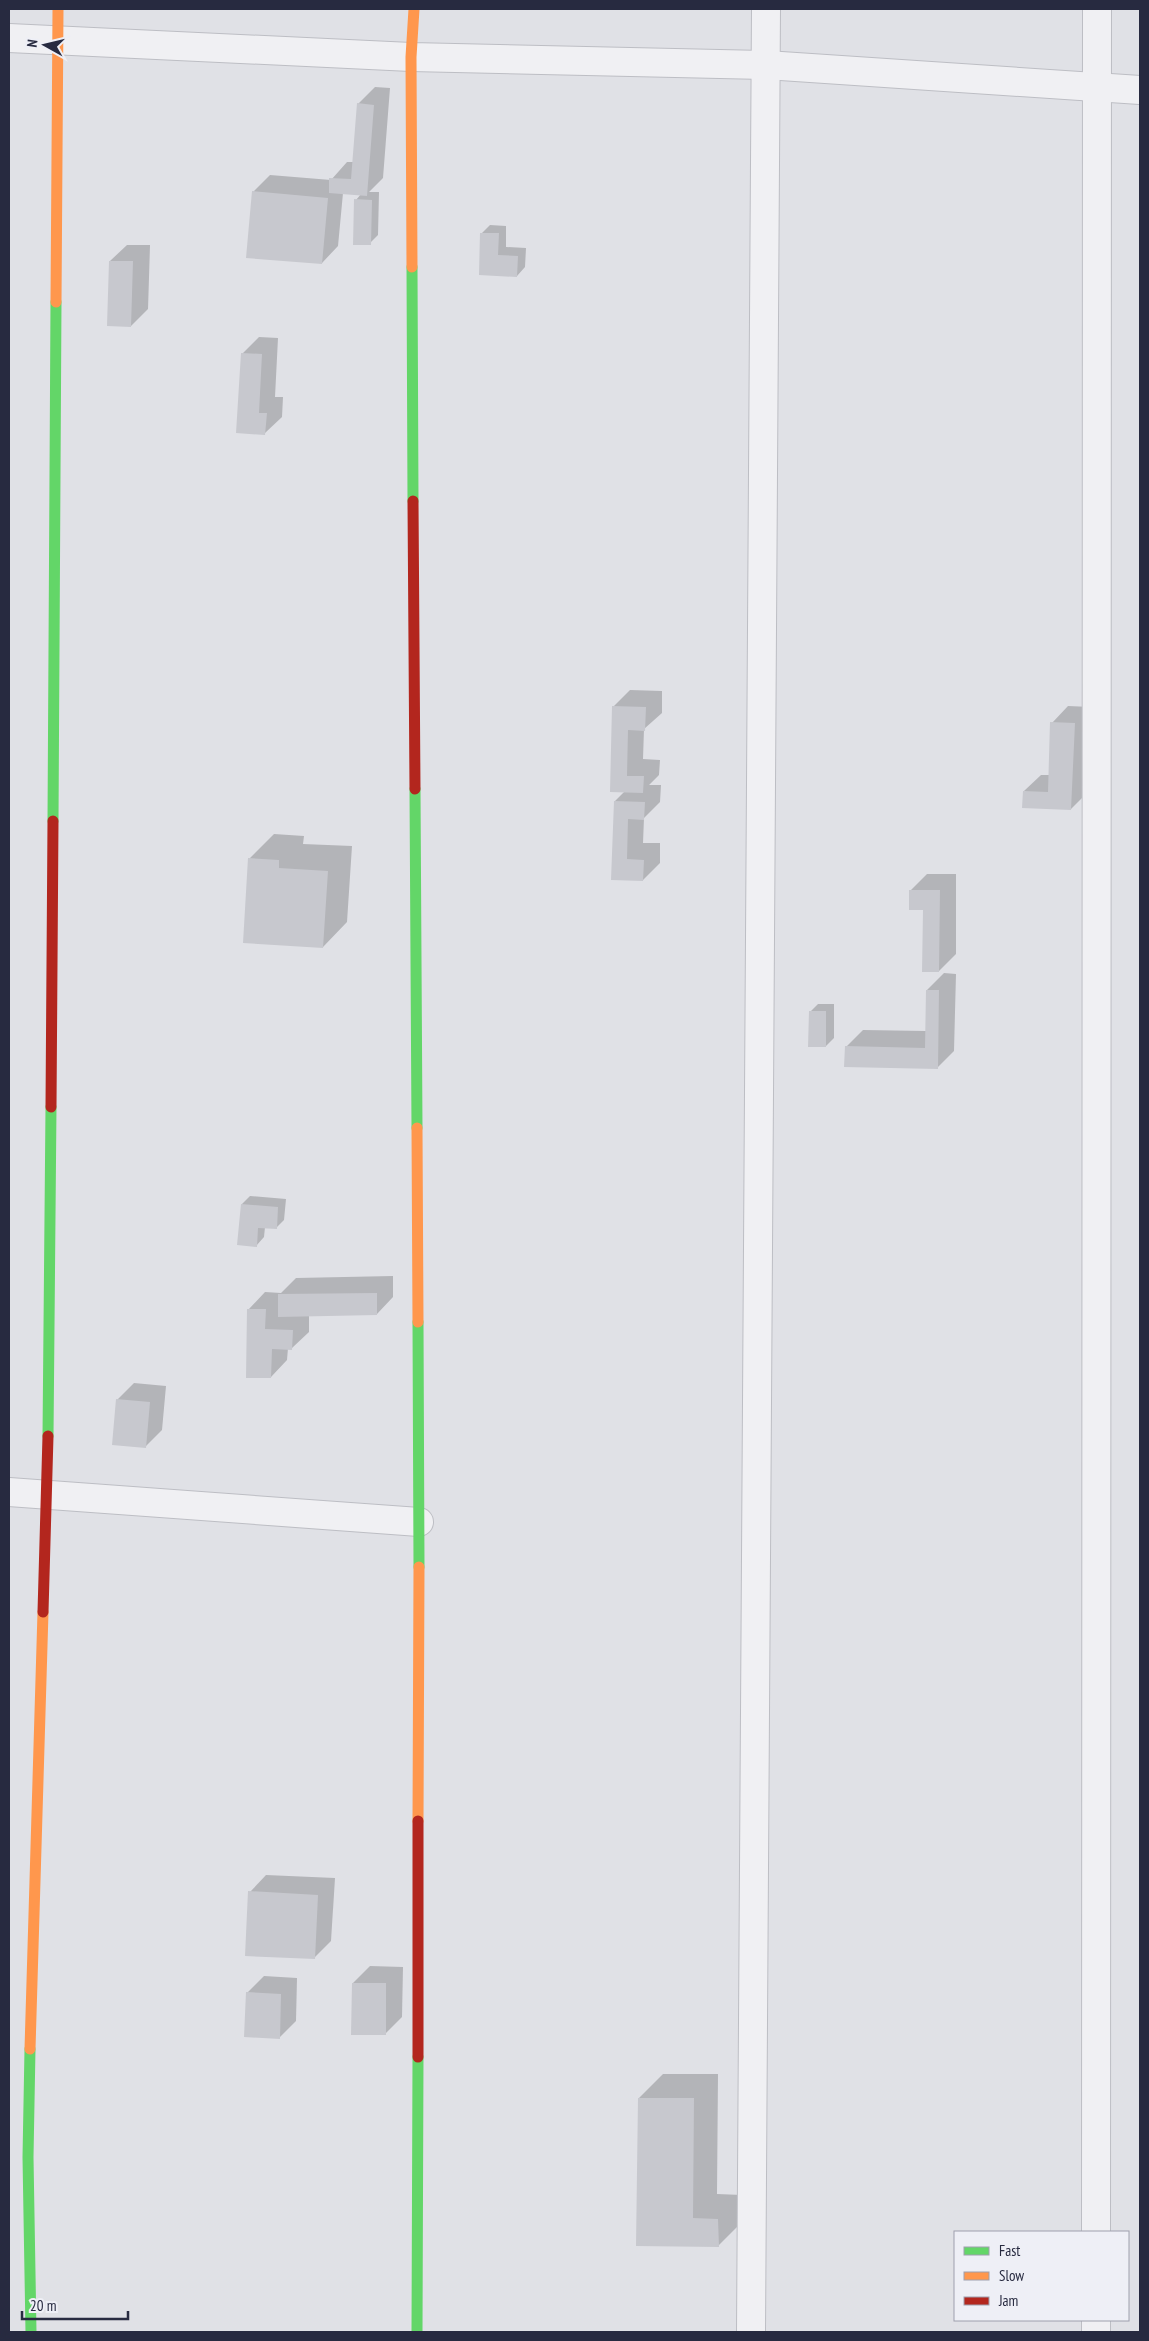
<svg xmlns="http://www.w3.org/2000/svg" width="1149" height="2341" viewBox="0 0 1149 2341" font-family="'PT Sans Narrow',sans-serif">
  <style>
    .shadow { fill: #0003 }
    .building { fill: #c7c8ce }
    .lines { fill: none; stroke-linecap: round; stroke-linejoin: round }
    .street-casing { stroke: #bdbec4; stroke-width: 30 }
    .street { stroke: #f0f0f3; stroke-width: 28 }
    .fast { stroke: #63d668; stroke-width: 11 }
    .slow { stroke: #ff974d; stroke-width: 11 }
    .jam { stroke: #b3261e; stroke-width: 11 }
  </style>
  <rect width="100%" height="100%" fill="#e0e1e6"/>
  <g class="shadow">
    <path d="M375,87L390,88L383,178L369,192H379L378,235L370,243L356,200L361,194L343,193L338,246L322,263L253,192L270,175L331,180L347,162H354L358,104Z"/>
    <path d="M490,225L506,226V247L526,248L525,267L517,276L480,274L482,233Z"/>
    <path d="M127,245H150L148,309L131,326L110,261Z"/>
    <path d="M259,337L278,338L275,397H283L282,417L265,433L238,432L242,354Z"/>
    <path d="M630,690L662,691V713L644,729L643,759L660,760L659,775L649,785H661L660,802L644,818L643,843H660V863L643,880L613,878L615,801L625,791L613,707Z"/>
    <path d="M1068,706L1091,707L1088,792L1071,809L1024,791L1041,775H1050L1052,723Z"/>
    <path d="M274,834L304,836L303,844L352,846L347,922L323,947L249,859Z"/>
    <path d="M927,874H956V954L939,971L924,909L910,891Z"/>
    <path d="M944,973L956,974L954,1051L937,1068L846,1047L863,1030L926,1031L927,990Z"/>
    <path d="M818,1004H834V1038L826,1046L810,1012Z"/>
    <path d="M250,1196L286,1199L284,1220L276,1228L265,1227L264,1237L256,1246L242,1204Z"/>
    <path d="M393,1276V1297L377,1314L309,1315V1332L292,1348H288L287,1360L271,1377L249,1309L265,1292L281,1293L296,1278Z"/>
    <path d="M134,1383L166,1386L162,1430L146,1446L117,1400Z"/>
    <path d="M266,1875L335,1878L331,1941L314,1958L250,1892Z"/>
    <path d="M370,1966L403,1967L402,2017L385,2034L353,1983Z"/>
    <path d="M264,1976L297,1978L296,2021L279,2038L247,1993Z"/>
    <path d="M663,2074H718L717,2194L742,2195L743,2221L718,2246L638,2245L639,2098Z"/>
  </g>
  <g class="building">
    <path d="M357,103L374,105L367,196L329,193V178L351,179Z"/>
    <path d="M252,191L328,198L322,264L246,258Z"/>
    <path d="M354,199L372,200L371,245H353Z"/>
    <path d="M480,233H499L498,255L518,256L517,277L479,275Z"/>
    <path d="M109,261H133L131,327L107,326Z"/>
    <path d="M241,353L262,354L259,413H267L265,435L236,433Z"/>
    <path d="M612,706L646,707L645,731L628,730L627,776H644L643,793L610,792Z"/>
    <path d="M1050,722L1075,723L1071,810L1022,808L1023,791L1048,792Z"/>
    <path d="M614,801L645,802L644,820L628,819L627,859L644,860L643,881L611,880Z"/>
    <path d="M248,858L279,860V868L328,871L323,948L243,943Z"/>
    <path d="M909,890H940L939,972H922L923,910H909Z"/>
    <path d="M926,990H939L938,1069L844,1067L845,1046L925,1048Z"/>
    <path d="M809,1011H826V1047H808Z"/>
    <path d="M241,1204L278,1207L277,1229L258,1228L257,1247L237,1245Z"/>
    <path d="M377,1293V1315L278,1317V1294Z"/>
    <path d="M247,1309H266L265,1329L293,1330L292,1350L272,1349L271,1378H246Z"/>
    <path d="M116,1399L150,1402L146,1448L112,1445Z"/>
    <path d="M248,1891L318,1895L315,1959L245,1956Z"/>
    <path d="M352,1983H386V2035H351Z"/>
    <path d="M246,1992L281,1994L280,2039L244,2037Z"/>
    <path d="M638,2098H694L693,2218L718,2219L719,2247L636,2246Z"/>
  </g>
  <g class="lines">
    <defs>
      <g id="street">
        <path d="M9,38L411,57L766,65L1140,90"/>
        <path d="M9,1492L419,1522"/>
        <path d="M1096,2232L1097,9"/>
        <path d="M751,2332L766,9"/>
        <path d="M1096,2332V2320"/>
      </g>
    </defs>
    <use href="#street" class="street-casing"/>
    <use href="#street" class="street"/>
    <g class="fast">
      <path d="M412,267L413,501"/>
      <path d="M415,789L417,1128"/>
      <path d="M53,821L56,302"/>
      <path d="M418,1322L419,1567"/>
      <path d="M48,1436L51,1107"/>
      <path d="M30,2049L28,2157L31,2332"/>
      <path d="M417,2332L418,2057"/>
    </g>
    <g class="slow">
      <path d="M412,267L411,57L414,9"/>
      <path d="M56,302L58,9"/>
      <path d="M417,1128L418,1322"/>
      <path d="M418,1821L419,1567"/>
      <path d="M30,2049L43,1612"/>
    </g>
    <g class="jam">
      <path d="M413,501L415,789"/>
      <path d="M51,1107L53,821"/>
      <path d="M43,1612L48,1436"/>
      <path d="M418,2057V1821"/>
    </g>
  </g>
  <rect width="1149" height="2341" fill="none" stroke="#272a40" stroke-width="20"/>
  <rect x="954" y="2231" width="175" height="90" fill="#eeeff6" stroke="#9ea0ad"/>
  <rect x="964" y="2247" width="25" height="8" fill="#63d668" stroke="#9ea0ad"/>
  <text x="999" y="2256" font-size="15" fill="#272a40">Fast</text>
  <rect x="964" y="2272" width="25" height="8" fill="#ff974d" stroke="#9ea0ad"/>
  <text x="999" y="2281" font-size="15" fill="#272a40">Slow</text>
  <rect x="964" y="2297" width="25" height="8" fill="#b3261e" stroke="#9ea0ad"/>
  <text x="999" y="2306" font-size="15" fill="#272a40">Jam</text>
  <g transform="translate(45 45) rotate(278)" stroke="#eeeff6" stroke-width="4" paint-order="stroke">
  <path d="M0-4L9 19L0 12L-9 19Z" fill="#272a40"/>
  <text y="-8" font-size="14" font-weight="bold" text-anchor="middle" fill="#272a40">N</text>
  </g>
  <path d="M22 2311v8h106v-8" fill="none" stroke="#272a40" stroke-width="2.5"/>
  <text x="30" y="2311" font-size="15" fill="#272a40" stroke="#eeeff6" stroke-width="4" paint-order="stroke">20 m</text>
</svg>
